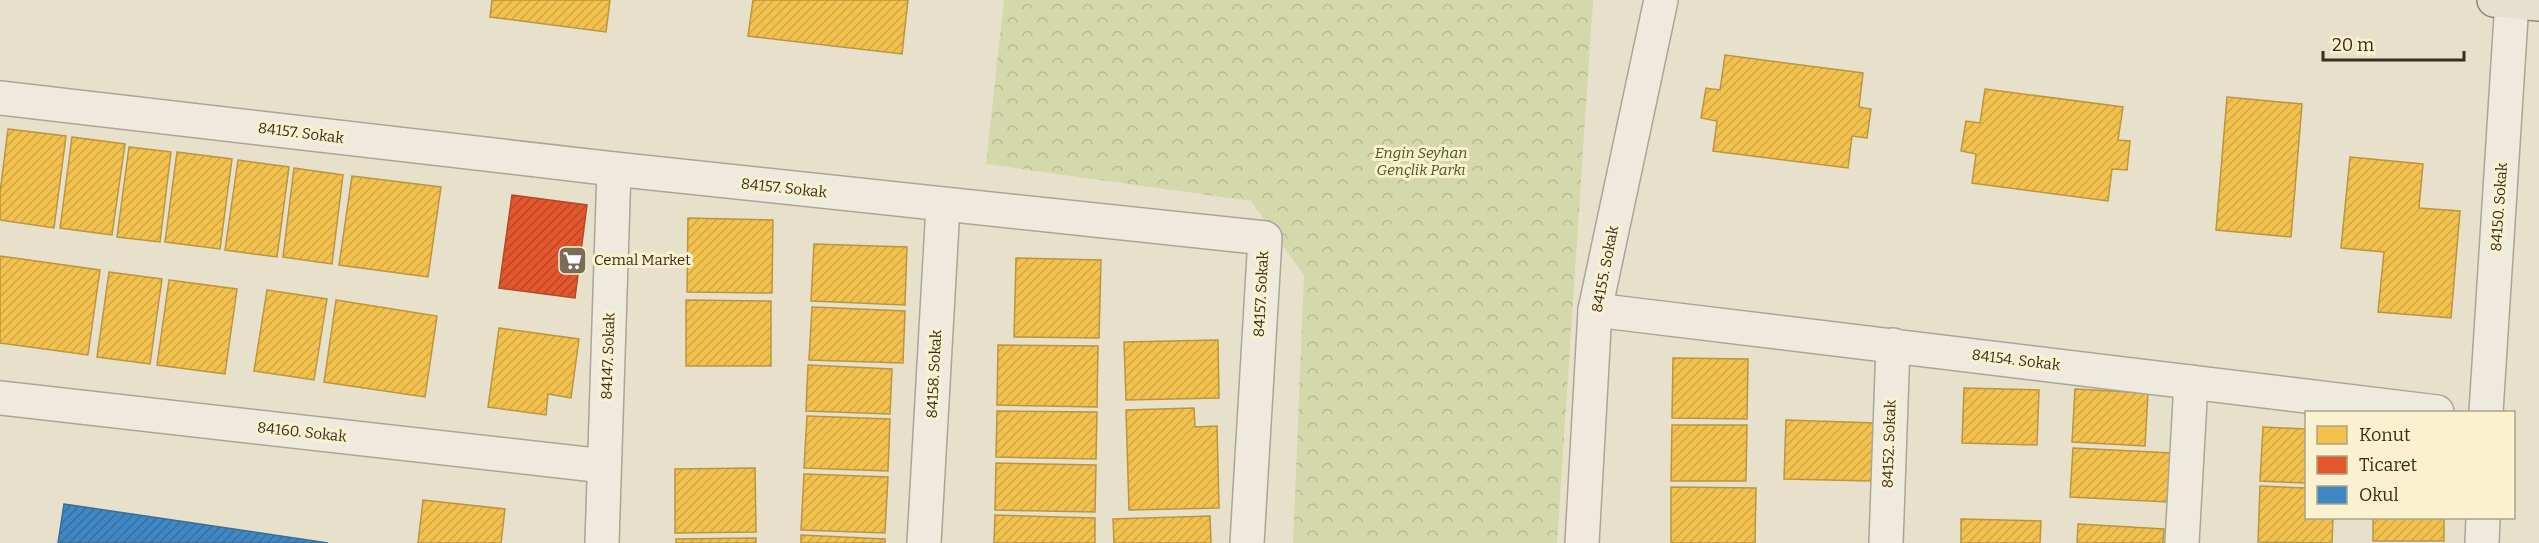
<svg xmlns="http://www.w3.org/2000/svg" width="2539" height="543" viewBox="0 0 2539 543" font-family="Bitter,serif">
  <style>
    .park { fill: url(#park-crowns) }
    .homes { fill: url(#homes-hatch); stroke: #bb953f; stroke-width: 1.5 }
    .shops { fill: url(#shops-hatch); stroke: #b14b28; stroke-width: 1.5 }
    .schools { fill: url(#schools-hatch); stroke: #3e6d92; stroke-width: 1.5 }
    .lines { fill: none; stroke-linecap: round; stroke-linejoin: round }
    .minor-casing { stroke: #aca594; stroke-width: 36 }
    .major-casing { stroke: #918a7b; stroke-width: 36 }
    .minor { stroke: #eeeadd; stroke-width: 33 }
    .major { stroke: #e6e1ce; stroke-width: 33 }
    .labels { text-anchor: middle; dominant-baseline: central; stroke-width: 6; stroke-linejoin: round; paint-order: stroke }
    .street-label { font-size: 15px; fill: #3b2e1b; stroke: #f9f1cf }
    .park-label { font-size: 15px; font-style: italic; fill: #455a20; stroke: #f9f1cf }
    .poi-label { font-size: 15px; fill: #3b2e1b; stroke: #f9f1cf; text-anchor: start }
  </style>
  <defs>
    <pattern id="park-crowns" width="20" height="18" patternUnits="userSpaceOnUse" patternTransform="scale(1.5)"><rect width="20" height="18" fill="#d4d9ac"/><path d="M2 6a3 3 0 1 1 6 0M12 15a3 3 0 1 1 6 0" fill="none" stroke="#b7bb93"/></pattern>
    <pattern id="homes-hatch" width="6" height="6" patternUnits="userSpaceOnUse" patternTransform="scale(1.5)"><rect width="6" height="6" fill="#f2c14e"/><path d="M-1 1l2-2M0 6l6-6M5 7l2-2" fill="none" stroke="#d0a644"/></pattern>
    <pattern id="shops-hatch" width="6" height="6" patternUnits="userSpaceOnUse" patternTransform="scale(1.5)"><rect width="6" height="6" fill="#e4572e"/><path d="M-1 1l2-2M0 6l6-6M5 7l2-2" fill="none" stroke="#ba4826"/></pattern>
    <pattern id="schools-hatch" width="6" height="6" patternUnits="userSpaceOnUse" patternTransform="scale(1.5)"><rect width="6" height="6" fill="#3f88c5"/><path d="M-1 1l2-2M0 6l6-6M5 7l2-2" fill="none" stroke="#36709f"/></pattern>
  </defs>
  <rect width="100%" height="100%" fill="#e7e1cb"/>
  <path class="park" d="M1004,0H1593L1557,543H1293L1304,275L1251,201L986,164Z"/>
  <g class="homes">
    <path d="M492,0H610L606,32L490,17Z"/>
    <path d="M753,0H908L902,54L748,36Z"/>
    <path d="M1725,55L1863,73L1859,107L1871,109L1867,138L1852,136L1848,168L1713,151L1717,121L1701,118L1706,88L1720,90Z"/>
    <path d="M1985,89L2123,107L2118,140L2130,141L2127,170L2112,169L2108,201L1972,183L1976,154L1961,151L1966,121L1980,123Z"/>
    <path d="M2227,97L2302,104L2291,237L2216,230Z"/>
    <path d="M8,129L66,136L54,228L0,220V193Z"/>
    <path d="M72,137L125,144L112,235L60,228Z"/>
    <path d="M129,147L171,152L160,242L117,237Z"/>
    <path d="M177,152L232,159L220,249L165,242Z"/>
    <path d="M2350,157L2423,164L2419,208L2460,211L2451,318L2378,312L2384,252L2341,248Z"/>
    <path d="M238,160L289,167L277,257L225,250Z"/>
    <path d="M294,168L343,175L332,264L283,257Z"/>
    <path d="M352,176L441,187L428,277L339,265Z"/>
    <path d="M688,218L773,220L772,293L687,292Z"/>
    <path d="M814,244L907,247L905,305L811,301Z"/>
    <path d="M0,256L100,270L88,355L0,343Z"/>
    <path d="M1016,258L1101,260L1099,338L1014,337Z"/>
    <path d="M109,272L162,279L150,364L97,357Z"/>
    <path d="M169,280L237,289L225,374L157,365Z"/>
    <path d="M267,290L327,299L314,380L254,371Z"/>
    <path d="M336,300L437,316L425,397L324,382Z"/>
    <path d="M686,300L771,301V366H686Z"/>
    <path d="M812,307L905,311L903,363L809,360Z"/>
    <path d="M499,328L579,339L571,398L548,394L546,415L488,407Z"/>
    <path d="M1218,340L1219,398L1126,400L1124,342Z"/>
    <path d="M998,345L1098,346L1097,407L997,405Z"/>
    <path d="M1673,358L1748,359L1747,419L1672,418Z"/>
    <path d="M808,365L892,369L890,414L806,411Z"/>
    <path d="M1964,388L2039,390L2037,445L1962,443Z"/>
    <path d="M2075,389L2148,393L2145,446L2072,442Z"/>
    <path d="M1194,408L1195,427L1217,426L1219,508L1129,510L1126,410Z"/>
    <path d="M997,411L1097,412L1096,459L996,457Z"/>
    <path d="M807,416L890,419L888,471L804,468Z"/>
    <path d="M1786,420L1875,423L1872,481L1784,479Z"/>
    <path d="M1672,425H1747L1746,481H1671Z"/>
    <path d="M2263,427L2306,429V483L2260,481Z"/>
    <path d="M2073,448L2172,453L2168,502L2070,497Z"/>
    <path d="M996,463L1096,465L1095,512L995,510Z"/>
    <path d="M755,468L756,532L675,533V469Z"/>
    <path d="M804,474L888,477L885,533L801,530Z"/>
    <path d="M2260,486L2306,488V518H2333L2332,543L2258,542Z"/>
    <path d="M1671,487L1756,488L1755,543H1671Z"/>
    <path d="M423,500L505,509L501,543H418Z"/>
    <path d="M995,515L1095,518V543H994Z"/>
    <path d="M1210,516L1211,543H1114L1113,519Z"/>
    <rect x="2373" y="518" width="71" height="23"/>
    <path d="M1961,519L2041,521L2040,543H1961Z"/>
    <path d="M2078,524L2164,529L2163,543H2077Z"/>
    <path d="M801,535L885,539V543H801Z"/>
    <path d="M756,538V543H676V539Z"/>
  </g>
  <path class="shops" d="M512,195L587,205L575,298L499,288Z"/>
  <path class="schools" d="M64,504L328,543H58Z"/>
  <g class="lines">
    <defs>
      <g id="minor">
        <path d="M0,98L614,169L1265,238L1247,543"/>
        <path d="M1595,310L2437,412"/>
        <path d="M0,398L604,466"/>
        <path d="M2486,412L2512,1"/>
        <path d="M602,543L614,169"/>
        <path d="M924,543L943,206"/>
        <path d="M1582,543L1595,310L1661,0"/>
        <path d="M1886,543L1893,345"/>
        <path d="M2182,543L2191,382"/>
        <path d="M2482,543L2483,518"/>
      </g>
      <path id="major" d="M2494,0L2539,4"/>
    </defs>
    <use href="#minor" class="minor-casing"/>
    <use href="#major" class="major-casing"/>
    <use href="#minor" class="minor"/>
    <use href="#major" class="major"/>
  </g>
  <defs>
    <symbol id="supermarket-square" viewBox="-11 -11 22 22"><rect x="-9" y="-9" width="18" height="18" rx="4" fill="#776d59" stroke="#f9f1cf"/><path d="M-6-5.5h2.5l.6 2H6L4.5 2H-2.5L-4.4-4H-6ZM-1.5 3.2a1.3 1.3 0 1 0 .1 0ZM3 3.2a1.3 1.3 0 1 0 .1 0Z" fill="#fff"/></symbol>
  </defs>
  <g fill-rule="evenodd">
    <use href="#supermarket-square" x="556" y="244" width="33" height="33"/>
  </g>
  <g class="labels">
    <g class="street-label">
      <text transform="translate(301 133) rotate(7)">84157. Sokak</text>
      <text transform="translate(784 188) rotate(6)">84157. Sokak</text>
      <text transform="translate(2499 207) rotate(-86)">84150. Sokak</text>
      <text transform="translate(1605 269) rotate(-79)">84155. Sokak</text>
      <text transform="translate(1261 294) rotate(-87)">84157. Sokak</text>
      <text transform="translate(608 356) rotate(-88)">84147. Sokak</text>
      <text transform="translate(2016 360) rotate(7)">84154. Sokak</text>
      <text transform="translate(934 374) rotate(-87)">84158. Sokak</text>
      <text transform="translate(302 432) rotate(6)">84160. Sokak</text>
      <text transform="translate(1889 444) rotate(-88)">84152. Sokak</text>
    </g>
    <g class="park-label">
      <text x="1421" y="153">Engin Seyhan<tspan x="1421" dy="17">Gençlik Parkı</tspan></text>
    </g>
    <g class="poi-label">
      <text x="594" y="260">Cemal Market</text>
    </g>
  </g>
  <rect x="2305" y="411" width="210" height="108" fill="#f9f1cf" stroke="#ada387" stroke-width="1.5"/>
  <rect x="2317" y="426" width="30" height="18" fill="#f2c14e" stroke="#ada387" stroke-width="1.5"/>
  <text x="2359" y="441" font-size="18" fill="#3b2e1b">Konut</text>
  <rect x="2317" y="456" width="30" height="18" fill="#e4572e" stroke="#ada387" stroke-width="1.5"/>
  <text x="2359" y="471" font-size="18" fill="#3b2e1b">Ticaret</text>
  <rect x="2317" y="486" width="30" height="18" fill="#3f88c5" stroke="#ada387" stroke-width="1.5"/>
  <text x="2359" y="501" font-size="18" fill="#3b2e1b">Okul</text>
  <path d="M2323 51v9h141v-9" fill="none" stroke="#3b2e1b" stroke-width="3"/>
  <text x="2332" y="51" font-size="18" fill="#3b2e1b" stroke="#f9f1cf" stroke-width="4.5" paint-order="stroke">20 m</text>
</svg>
